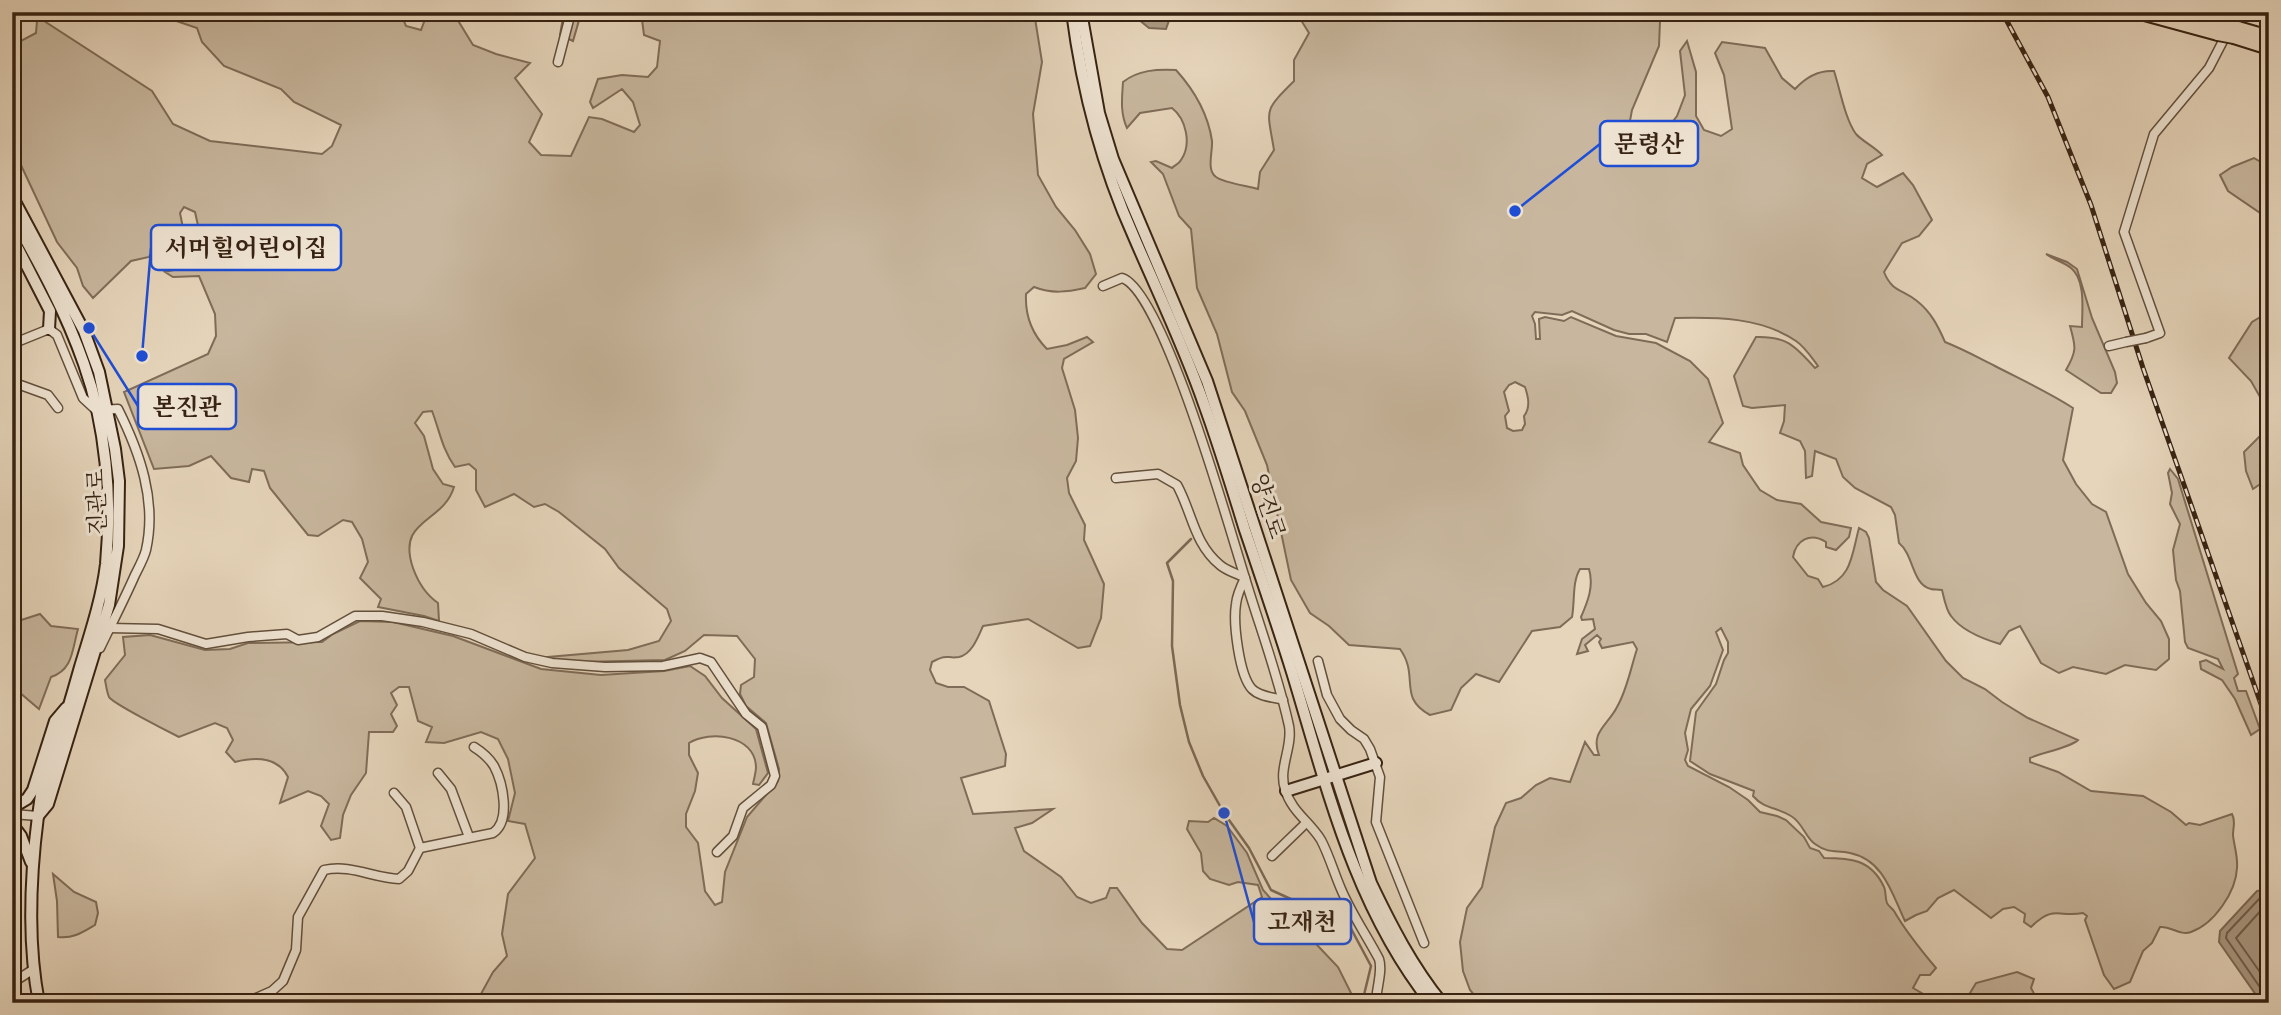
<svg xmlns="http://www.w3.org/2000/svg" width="2281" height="1015" viewBox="0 0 2281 1015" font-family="'Gentium Book Plus','Noto Serif KR',serif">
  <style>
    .green { fill: #c8b79e; stroke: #7f6c58; stroke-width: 2; fill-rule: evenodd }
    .water { fill: #aa9882; stroke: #7c6955; stroke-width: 2 }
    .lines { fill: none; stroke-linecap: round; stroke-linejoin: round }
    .shore { stroke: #705d4a; stroke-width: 2 }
    .stream { stroke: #7c6955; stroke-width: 2.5 }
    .minor-casing { stroke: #624f3c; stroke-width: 11 }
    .secondary-casing { stroke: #362212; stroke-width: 14 }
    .trunk-casing { stroke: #362212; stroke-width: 16 }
    .minor { stroke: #efe4d3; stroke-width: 8 }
    .secondary { stroke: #efe4d3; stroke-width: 10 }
    .trunk { stroke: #e6d5bb; stroke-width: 12 }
    .rail-casing { stroke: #362212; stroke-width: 5 }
    .rail { stroke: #efe4d3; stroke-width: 2.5; stroke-dasharray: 8; stroke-linecap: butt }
    .minor-bridge-casing { stroke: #624f3c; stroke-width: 11; stroke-linecap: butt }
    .trunk-bridge-casing { stroke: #362212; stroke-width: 16; stroke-linecap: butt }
    .minor-bridge { stroke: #efe4d3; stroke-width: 8 }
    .trunk-bridge { stroke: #e6d5bb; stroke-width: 12 }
    .labels { text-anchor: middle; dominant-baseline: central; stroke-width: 6; stroke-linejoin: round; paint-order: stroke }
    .street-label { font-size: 23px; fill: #362212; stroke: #efe4d3 }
    .leader { fill: none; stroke: #1d4ed8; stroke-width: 2.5 }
    .callout-dot { fill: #1d4ed8; stroke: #efe4d3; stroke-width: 2.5 }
    .callout { fill: #efe4d3; stroke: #1d4ed8; stroke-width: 2.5 }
    .callout-label { font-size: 24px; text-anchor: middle; font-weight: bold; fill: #362212 }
  </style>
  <rect width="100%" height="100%" fill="#e6d5bb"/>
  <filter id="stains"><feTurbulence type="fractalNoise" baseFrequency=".00286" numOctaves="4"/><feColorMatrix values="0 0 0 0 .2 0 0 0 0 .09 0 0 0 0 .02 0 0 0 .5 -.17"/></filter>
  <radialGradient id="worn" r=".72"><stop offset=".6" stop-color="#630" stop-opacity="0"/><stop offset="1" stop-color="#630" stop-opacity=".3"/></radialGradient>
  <g class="green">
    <path d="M150,12H400L406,26L421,30L427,14L437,12L454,14L473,45L496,54L530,63L515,78L542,114L529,142L541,155L571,156L589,117L602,119L634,132L640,125L633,102L622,89L593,108L590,102L598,79L622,75L648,77L657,67L660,41L644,35L641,12H1034L1042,62L1033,114L1038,175L1056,207L1075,230L1090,254L1096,274L1085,288C1067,292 1052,294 1034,287L1026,294C1025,315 1032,334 1047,349L1067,345L1087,337L1093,342L1064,359L1062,368L1075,410L1078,438L1076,461L1067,478L1069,493L1085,525L1084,540L1104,584L1101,618L1090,646L1078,648L1028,619L983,626C978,637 972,654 959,657C946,659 949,653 932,662L930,670L936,683L948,687H964L989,701L1006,754L1005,766L961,778L973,814L1053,809L1032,823L1015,828L1024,851L1061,877L1077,897L1091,903L1106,898L1110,888H1117L1142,923L1167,949L1182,950L1262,897L1258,885L1238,882L1229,885L1210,879L1203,871L1201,853L1187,829L1189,821L1208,822L1214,818L1227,826L1247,853L1263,890L1271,899L1288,907L1318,946L1338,967L1356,1003H476L493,972L507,956L502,934L508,894L535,858L525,824L508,821L515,793L508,759L498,739L481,732L444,743L426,742L432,727L418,721L409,687H399L391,693L397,705L391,714L397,726L393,732H369L366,773L351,795L343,815L340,838L331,840L321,826L329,804L321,796L308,791L280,803L288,777C278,757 255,757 235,762L226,752L233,740L227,728L215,723L179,737C169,732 112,703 109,697C107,693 106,685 105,680L125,655L123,637L150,635L205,650L230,649L248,643L322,642L333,634L360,621L393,622L453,636L541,669L601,675L664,671L690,666L705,676L722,698L756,729L768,773L759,785L753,784C754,779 756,772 756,767C755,735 710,730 689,743V755L698,773L695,791L686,814V827L698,843L705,891L715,905L722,902L725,872L747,817L778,781L779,769L766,723L746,706L740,694L741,685L754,677L755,659L737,636L704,635L685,651L665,660L579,662L536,658L628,650L659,641L671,621L667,609L619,568L605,549L559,512L545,504L534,507L514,494L485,507L476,490V470L469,464L455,467C442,449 440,432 432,411L423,412L415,423L424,436L433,469L443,484L454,487C443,524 396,518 413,568C418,582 425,594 438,603L439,621L424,616L378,607L381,599L360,578L368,562L362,539L352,522L343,520L318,536L308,535L270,488L264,471L252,469L249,482L231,478L211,456L189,466L154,469L124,392L208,354L216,336L215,314L199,276L173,277L165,272L183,268L185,257L182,248L199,230L195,212L184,207L180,213L183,228C172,239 156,243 149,257L131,261L93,298L83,286L77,268L57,242L12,146V50L15,44L36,33L37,21H44L152,91L173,124L210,141L322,154L332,146L341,125L294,102L281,89L224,66L202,42L197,28Z"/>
    <path d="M564,12H590L580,17L573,41L560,35Z"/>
    <path d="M1296,12H1651L1660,21L1659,46L1632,110L1629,126L1647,142L1659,139L1677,116L1685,95L1680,51L1687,41L1696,72V116L1704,130L1721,136L1732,129L1724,75L1715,53L1722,42L1765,48L1782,78L1795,89C1805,78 1818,70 1834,71C1840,89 1845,119 1856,134C1862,141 1875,147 1882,155L1867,164L1862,178L1877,187L1903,173L1913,185L1932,220L1919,236L1902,243L1884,272C1892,292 1902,289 1917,301C1931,312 1938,326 1945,342C1965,350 1977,357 1995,366C2022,380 2048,392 2073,408L2063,460L2076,484L2092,504L2106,512L2128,574L2146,603L2161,621L2169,639V659L2156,670L2125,665L2106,674L2073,667L2059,673L2041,663L2020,626L2009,631L2000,644C1983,639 1962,631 1951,616C1946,610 1944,598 1942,590C1938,589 1934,590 1931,589C1912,585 1914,555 1899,543L1895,515L1891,507L1855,488L1843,477L1836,459L1815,451L1812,476L1806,478L1805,451L1800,441L1780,433L1784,421L1785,405L1752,408L1743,406L1734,376L1756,337C1787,336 1795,346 1815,368L1818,366C1812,358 1805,347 1796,341C1761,317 1716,317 1675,318L1667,342L1646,334H1629L1614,330L1572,311L1562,315L1535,312L1532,316L1535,324L1536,339H1540L1539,319L1545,317L1564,321L1571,317L1616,336L1656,343L1690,361L1708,379L1723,423L1709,442L1740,453L1743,465L1760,490L1777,500L1801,504L1821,522L1851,528L1849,537L1836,550L1826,547V542C1810,532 1796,540 1793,557L1808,576L1818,579L1823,587C1852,580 1852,553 1859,528L1866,532L1869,538L1876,582L1883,590L1907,606L1946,661L1963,678L1985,689L2002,702L2028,718L2078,740C2072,747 2041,753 2030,758V762L2058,772L2091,791L2143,796L2171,812L2186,825L2189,823L2200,825L2232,814C2236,821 2233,827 2233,835C2234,846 2238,856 2237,868C2236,892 2214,924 2191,932C2180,936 2171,926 2160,927L2152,943L2143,951L2130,982L2114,989L2104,975L2085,920L2087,916L2083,913C2059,918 2054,904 2031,927L2024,922L2025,914L2014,907L2003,909L1991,918L1954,890L1938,898L1927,911L1916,915L1905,921C1892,894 1884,860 1850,853C1835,850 1829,854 1815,844C1805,837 1803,823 1791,816C1777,807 1764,809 1753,796L1754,791L1710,774L1690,761L1696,712L1716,684L1724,660L1728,653V642L1721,628L1716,632L1723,650L1710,686L1691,709L1685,733L1688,750L1685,760L1688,766L1729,787L1748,800L1760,812L1777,816L1786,820L1804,837L1810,848L1819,851L1824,858C1850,858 1871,859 1884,887C1886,891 1885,898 1887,903C1888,906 1892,908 1894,911C1906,932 1920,949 1936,968L1930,975H1920L1913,988L1930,998L1928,1003H1481L1470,990L1463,971L1460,942L1467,908L1482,887L1495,827L1506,803L1521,798L1536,785L1550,778L1570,782L1585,742L1594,755H1599C1590,732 1608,725 1617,707C1627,690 1631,667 1637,649L1633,642L1602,648L1599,642L1601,639L1597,635L1585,645L1588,651L1577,654L1582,639L1595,629L1593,619L1582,620L1581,617C1588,601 1594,586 1589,569H1580C1572,582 1575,601 1572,617L1560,627L1532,631L1499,682L1476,674L1461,688L1451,710L1430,715C1397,697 1420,677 1400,649L1349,645L1329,626L1310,613L1291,580L1267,465L1245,411L1232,392L1217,334L1197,288L1191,229L1179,216L1163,174L1151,162L1156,161L1172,168C1175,165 1179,164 1181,160C1192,144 1186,119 1172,108L1140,113L1127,128C1120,113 1122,98 1123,82C1138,70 1157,69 1176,70C1194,90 1208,113 1212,141C1213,151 1206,170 1216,177C1224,183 1248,186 1258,189L1260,172L1274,150C1267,108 1263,112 1294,81V60L1309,33ZM1515,382L1525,387C1528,396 1531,407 1524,416L1525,424L1522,430L1513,431L1507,428L1505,416L1509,411L1504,392L1509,385Z"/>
    <path d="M2254,158L2269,167V219L2228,191L2220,175L2232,167Z"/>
    <path d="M2046,254L2067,262L2077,269L2092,318L2115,372L2117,383L2111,393H2101L2066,370C2077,351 2076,347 2070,326L2082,327C2082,310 2086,280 2071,268C2064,262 2054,260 2046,254Z"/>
    <path d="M2269,312V396L2260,397L2251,381L2229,358L2252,322Z"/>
    <path d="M2269,436V478L2253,489L2246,471L2244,452L2259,437Z"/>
    <path d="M2170,469L2178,479L2238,674L2234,678L2238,691H2246L2260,729L2251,735L2235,699L2222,680L2201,669L2200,662L2206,660L2223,669L2218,659L2188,648L2185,642L2180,591L2176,580L2173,550L2180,524L2170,504L2172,493L2168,473Z"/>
    <path d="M40,614L51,626L78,629C72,650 73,670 51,677L39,709L12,686V623Z"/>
    <path d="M53,874L74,892L96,902L98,913L95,925C83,932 73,939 58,937L57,901Z"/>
    <path d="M2017,972L2034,979L2031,988L2039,1003H1964L1976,983Z"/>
  </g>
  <g class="water">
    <path d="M1111,12H1172L1166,29L1149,28L1133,15H1126L1122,19Z"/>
    <path d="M2265,890L2269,891V1003L2261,1002L2219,942L2220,931L2257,891Z"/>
  </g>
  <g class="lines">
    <g class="shore">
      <path d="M2269,906L2264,907L2236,938L2269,985"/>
      <path d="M2267,1003L2266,996L2226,938L2227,933L2260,898L2269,897"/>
    </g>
    <path class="stream" d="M1191,539L1167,563L1173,581L1172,646L1180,705L1189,742L1203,776L1224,813L1249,848L1271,890L1293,900L1308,929L1317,936L1348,923L1371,966L1362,1003"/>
    <defs>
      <g id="minor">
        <path d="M558,62L571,12"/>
        <path d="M1103,286L1122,278C1163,290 1230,531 1245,578C1260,628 1278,675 1289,726C1293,747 1278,768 1285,789C1291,811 1310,822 1321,840C1329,855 1334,873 1341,889C1351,913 1367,936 1379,959C1383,971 1376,989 1376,1003"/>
        <path d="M2146,338L2160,333L2124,232L2154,134L2209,68L2238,12"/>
        <path d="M12,344L49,329L57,335L83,398L96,410L118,409C140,453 157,501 146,550C144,558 139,567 135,575C124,600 112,623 100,648"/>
        <path d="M2109,346L2126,342"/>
        <path d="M12,382L48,395L58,408"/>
        <path d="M1116,478L1158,474L1177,485C1192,512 1194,544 1220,565C1227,571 1236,573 1245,578C1241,586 1237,595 1236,604C1233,623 1239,675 1252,689C1260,697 1273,697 1283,700"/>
        <path d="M109,628L158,629L206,644L248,637L287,634L298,640L318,637L355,616H382L423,622L471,634L525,657L552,663L605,667L663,666L700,658L711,662L746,714L762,727L775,776L771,785L743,808L733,836L717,852"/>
        <path d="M1318,661L1327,695L1340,719L1351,730L1364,739L1370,749L1380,777L1376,822L1424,943"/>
        <path d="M438,773L451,789L469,837"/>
        <path d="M394,793L406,807L420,848"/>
        <path d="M12,814L38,816"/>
        <path d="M1272,856L1306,823"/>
        <path d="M12,983L34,969"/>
        <path d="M245,1003L272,991L283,981L296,950L298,917L324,870C350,864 374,878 399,879L408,871L420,848L493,833C511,821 503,783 494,766C489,758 482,752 474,747"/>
      </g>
      <g id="secondary">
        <path d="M1072,12C1082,89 1102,166 1134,237C1158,293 1184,346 1204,404C1219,445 1232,488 1245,530C1261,577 1277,624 1292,672C1327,787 1354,906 1431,1003"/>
        <path d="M1081,12L1099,113L1113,159L1207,381L1371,883C1391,925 1412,966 1442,1003"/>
        <path d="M12,196L84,331L99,372L115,449L119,481L118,546L109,605L48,804L38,816L41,795C55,752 68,710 80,667C90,634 102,598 106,564C112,498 106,426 84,364C66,312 39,263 12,215"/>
        <path d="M12,237L50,311L49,329"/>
        <path d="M1286,791L1376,763"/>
        <path d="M12,808L27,799L33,790L55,721L66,708"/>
        <path d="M38,816C30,878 27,941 39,1003"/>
        <path d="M12,824L21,836L31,862"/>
      </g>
      <g id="trunk">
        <path d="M2137,12L2218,34"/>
        <path d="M2176,12L2221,24"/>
        <path d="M2238,28L2269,37"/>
        <path d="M2234,37L2269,48"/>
      </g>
    </defs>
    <use href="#minor" class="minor-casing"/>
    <use href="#secondary" class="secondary-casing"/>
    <use href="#trunk" class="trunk-casing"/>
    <use href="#minor" class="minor"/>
    <use href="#secondary" class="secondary"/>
    <use href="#trunk" class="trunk"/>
    <defs>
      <path id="rail" d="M2002,12L2048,97L2091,205L2143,368L2269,727"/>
    </defs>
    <use href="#rail" class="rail-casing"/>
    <use href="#rail" class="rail"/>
    <defs>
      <path id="minor-bridge" d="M2126,342L2146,338"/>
      <g id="trunk-bridge">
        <path d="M2221,24L2238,28"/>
        <path d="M2218,34L2234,37"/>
      </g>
    </defs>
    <use href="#minor-bridge" class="minor-bridge-casing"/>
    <use href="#trunk-bridge" class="trunk-bridge-casing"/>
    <use href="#minor-bridge" class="minor-bridge"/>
    <use href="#trunk-bridge" class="trunk-bridge"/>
  </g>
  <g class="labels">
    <g class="street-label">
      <text transform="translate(96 502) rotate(-92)">진관로</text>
      <text transform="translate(1269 506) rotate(72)">양진로</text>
    </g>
  </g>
  <path class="leader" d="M1515 211L1600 144M142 356L151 248M89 328L138 406M1224 813L1254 922"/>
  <g class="callout-dot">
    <circle cx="1515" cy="211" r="7"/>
    <circle cx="142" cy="356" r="7"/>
    <circle cx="89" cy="328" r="7"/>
    <circle cx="1224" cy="813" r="7"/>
  </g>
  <g class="callout">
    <rect x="1600" y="121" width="98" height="45" rx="7"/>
    <rect x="151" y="225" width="190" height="45" rx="7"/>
    <rect x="138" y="384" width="98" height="45" rx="7"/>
    <rect x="1254" y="899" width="97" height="45" rx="7"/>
  </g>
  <g class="callout-label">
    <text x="1649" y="152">문령산</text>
    <text x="246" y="256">서머힐어린이집</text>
    <text x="187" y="415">본진관</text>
    <text x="1302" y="930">고재천</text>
  </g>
  <rect width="2281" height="1015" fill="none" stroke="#e6d5bb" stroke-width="42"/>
  <rect x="14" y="14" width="2253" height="987" fill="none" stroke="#362212" stroke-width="3.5"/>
  <rect x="21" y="21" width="2239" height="973" fill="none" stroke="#362212" stroke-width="2"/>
  <rect width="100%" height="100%" filter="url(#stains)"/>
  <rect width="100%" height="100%" fill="url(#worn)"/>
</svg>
